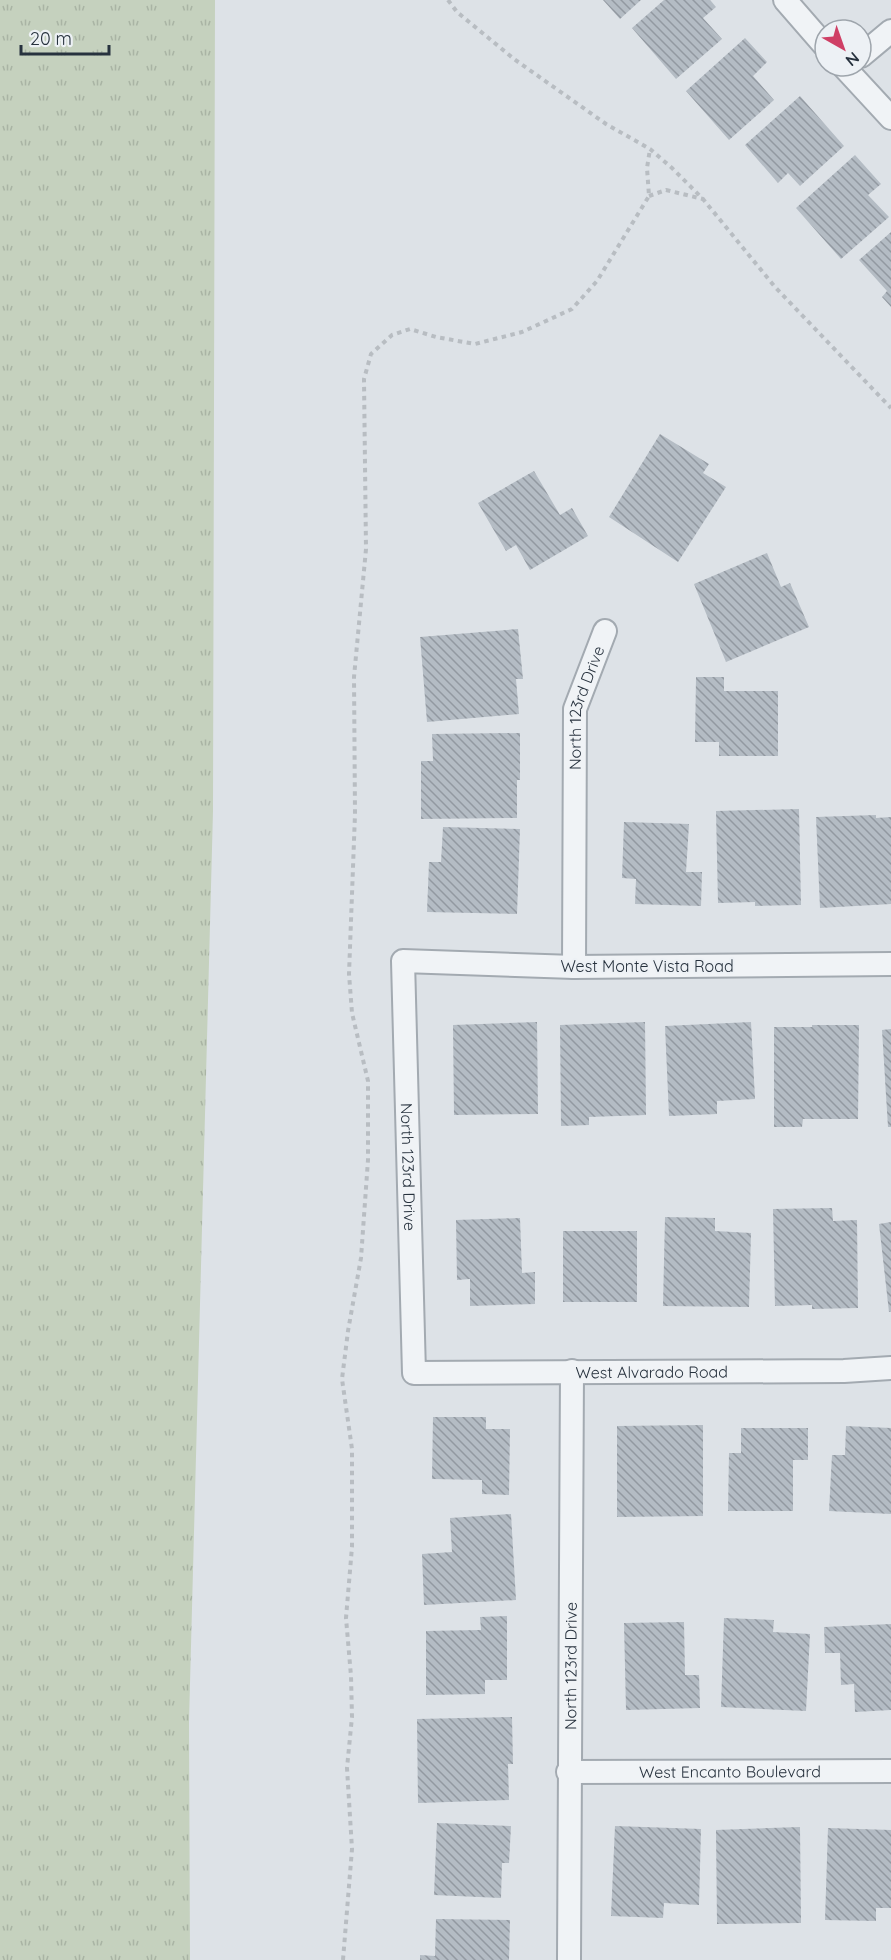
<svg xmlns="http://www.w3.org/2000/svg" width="891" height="1960" viewBox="0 0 891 1960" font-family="Quicksand,sans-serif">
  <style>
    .grass { fill: url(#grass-tufts) }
    .building { fill: url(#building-back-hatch) }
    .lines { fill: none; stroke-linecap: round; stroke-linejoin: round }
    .street-casing { stroke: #a3aab1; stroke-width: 26 }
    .path { stroke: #b8bdc2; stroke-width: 4; stroke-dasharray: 4.5 4.5; stroke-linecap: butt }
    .street { stroke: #f0f3f6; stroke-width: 22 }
    .labels { text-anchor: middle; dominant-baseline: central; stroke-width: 4.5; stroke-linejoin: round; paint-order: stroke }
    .street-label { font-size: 16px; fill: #27323e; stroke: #edf1f5 }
  </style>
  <defs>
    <pattern id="grass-tufts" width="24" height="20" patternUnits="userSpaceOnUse" patternTransform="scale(1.5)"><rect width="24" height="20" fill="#c5d1be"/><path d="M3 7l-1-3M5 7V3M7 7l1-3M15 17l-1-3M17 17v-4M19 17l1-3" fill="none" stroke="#a9b4a4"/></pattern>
    <pattern id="building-back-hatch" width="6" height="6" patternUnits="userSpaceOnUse" patternTransform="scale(1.5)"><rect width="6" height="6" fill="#b4bcc4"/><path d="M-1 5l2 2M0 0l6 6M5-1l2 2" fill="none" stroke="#9299a1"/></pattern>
  </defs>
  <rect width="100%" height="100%" fill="#dde2e7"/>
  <path class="grass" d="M0,0H215L213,811L189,1722L190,1960H0Z"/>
  <g class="building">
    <path d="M603,0H641L620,19Z"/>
    <path d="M664,0H710L716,7L703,18L722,39L676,79L632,28Z"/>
    <path d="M745,38L767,62L753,76L774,100L729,140L686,91Z"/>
    <path d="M800,96L844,146L800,186L788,173L778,183L745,145Z"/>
    <path d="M855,155L881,184L868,195L889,217L841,259L796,208Z"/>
    <path d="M891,232V307L882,297L887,291L859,260Z"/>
    <path d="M660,434L709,464L703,473L726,487L678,562L609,517Z"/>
    <path d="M534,471L560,515L572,508L588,536L530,570L516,545L506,551L478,503Z"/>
    <path d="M767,553L781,587L790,583L809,627L726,662L694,584Z"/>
    <path d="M518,629L523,679H516L519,714L427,722L420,637Z"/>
    <path d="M696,677H724V691H778V756H719V742H695Z"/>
    <path d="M520,733V780H517V818L421,819V761H433L432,734Z"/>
    <path d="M799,809L801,905L755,906V902L718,903L716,811Z"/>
    <path d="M876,815V818L891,817V904L820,908L816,817Z"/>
    <path d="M624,822L689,824L686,872H702L701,906L635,904L636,879L622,878Z"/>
    <path d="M443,827L520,829L517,914L427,912L429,862H441Z"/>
    <path d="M537,1022L538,1114L454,1115L453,1025Z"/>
    <path d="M645,1022L646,1115L589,1117V1125L561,1126L560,1025Z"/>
    <path d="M751,1022L755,1099L717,1101V1114L669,1116L665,1026Z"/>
    <path d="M812,1025H859L858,1119H803L802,1127H774V1027H812Z"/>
    <path d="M891,1029V1127H888L882,1030Z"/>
    <path d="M832,1208L833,1221L857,1220L858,1308L812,1309V1305L775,1306L773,1209Z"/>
    <path d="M665,1217L715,1218V1231L751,1233L749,1307L663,1306Z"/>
    <path d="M520,1218L522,1273L535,1272V1304L470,1306V1279L457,1280L456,1220Z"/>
    <path d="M891,1222V1312H889L879,1224Z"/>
    <rect x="563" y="1231" width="74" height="71"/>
    <path d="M433,1417H486V1429H510L509,1495L482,1494V1480L432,1479Z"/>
    <path d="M703,1425V1516L617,1517V1426Z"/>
    <path d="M846,1426L891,1428V1514L829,1511L832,1455H845Z"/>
    <path d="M741,1428H808V1460H793V1511H728L729,1453H741Z"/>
    <path d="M511,1514L516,1600L424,1605L422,1554L452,1552L450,1518Z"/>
    <path d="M507,1616V1680H485V1694L426,1695V1631L481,1630L480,1617Z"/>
    <path d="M724,1618L774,1620L773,1632L810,1634L806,1711L721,1707Z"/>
    <path d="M684,1622L685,1675H699L700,1708L626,1710L624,1623Z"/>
    <path d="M891,1624V1710L855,1712L854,1684L841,1685L840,1653H825L824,1627Z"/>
    <path d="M512,1717L513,1764H508L509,1800L418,1803L417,1719Z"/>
    <path d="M437,1823L511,1826L509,1863H502L501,1898L434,1895Z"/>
    <path d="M615,1826L701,1829L699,1905L664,1903L663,1918L611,1916Z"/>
    <path d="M800,1827L801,1923L717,1924L716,1830Z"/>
    <path d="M828,1828L891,1830V1908H876V1921L825,1920Z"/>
    <path d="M436,1919L510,1920L509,1960H420V1955L435,1956Z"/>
  </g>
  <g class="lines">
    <defs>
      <g id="street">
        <path d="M785,0L825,46"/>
        <path d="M861,56L891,31"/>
        <path d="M843,66L891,118"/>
        <path id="s1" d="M891,964L574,967L403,961L414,1373L844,1371L891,1368"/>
        <path id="s2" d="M574,967L575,709L605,631"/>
        <path id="s3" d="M568,1772L891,1771"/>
        <path id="s4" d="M569,1960L572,1371"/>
      </g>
    </defs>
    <use href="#street" class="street-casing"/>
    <g class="path">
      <path d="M448,0L457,12L514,59L606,124L650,149L672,168L703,199L775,287L891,408"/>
      <path d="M649,196L666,190L703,199"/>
      <path d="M343,1960L352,1849L347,1768L352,1717L351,1676L346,1618L352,1547V1449L342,1379L348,1331L361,1258L368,1160V1081L352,1013L349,974L355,814L354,677L366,549L364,379L371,354L392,335L410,329L436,337L475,344L522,332L572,309L597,281L649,196L647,168L650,149"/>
    </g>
    <use href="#street" class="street"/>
  </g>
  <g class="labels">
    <g class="street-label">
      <text stroke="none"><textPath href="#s2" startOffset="261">North 123rd Drive</textPath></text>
      <text x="647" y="966">West Monte Vista Road</text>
      <text stroke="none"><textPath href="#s1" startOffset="694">North 123rd Drive</textPath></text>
      <text stroke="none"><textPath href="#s1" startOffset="1138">West Alvarado Road</textPath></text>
      <text stroke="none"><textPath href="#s4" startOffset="294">North 123rd Drive</textPath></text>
      <text stroke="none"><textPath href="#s3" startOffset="162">West Encanto Boulevard</textPath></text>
    </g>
  </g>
  <g transform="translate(843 48) rotate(140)"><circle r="28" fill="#edf1f5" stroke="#9ea5ac" stroke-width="1.5"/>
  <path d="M0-4.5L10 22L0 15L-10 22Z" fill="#cf3f65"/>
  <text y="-9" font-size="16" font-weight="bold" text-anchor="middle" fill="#27323e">N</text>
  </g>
  <path d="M21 45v9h88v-9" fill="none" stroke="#27323e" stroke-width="3"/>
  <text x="30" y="45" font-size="18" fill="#27323e" stroke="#edf1f5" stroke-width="4.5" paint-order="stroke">20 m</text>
</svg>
